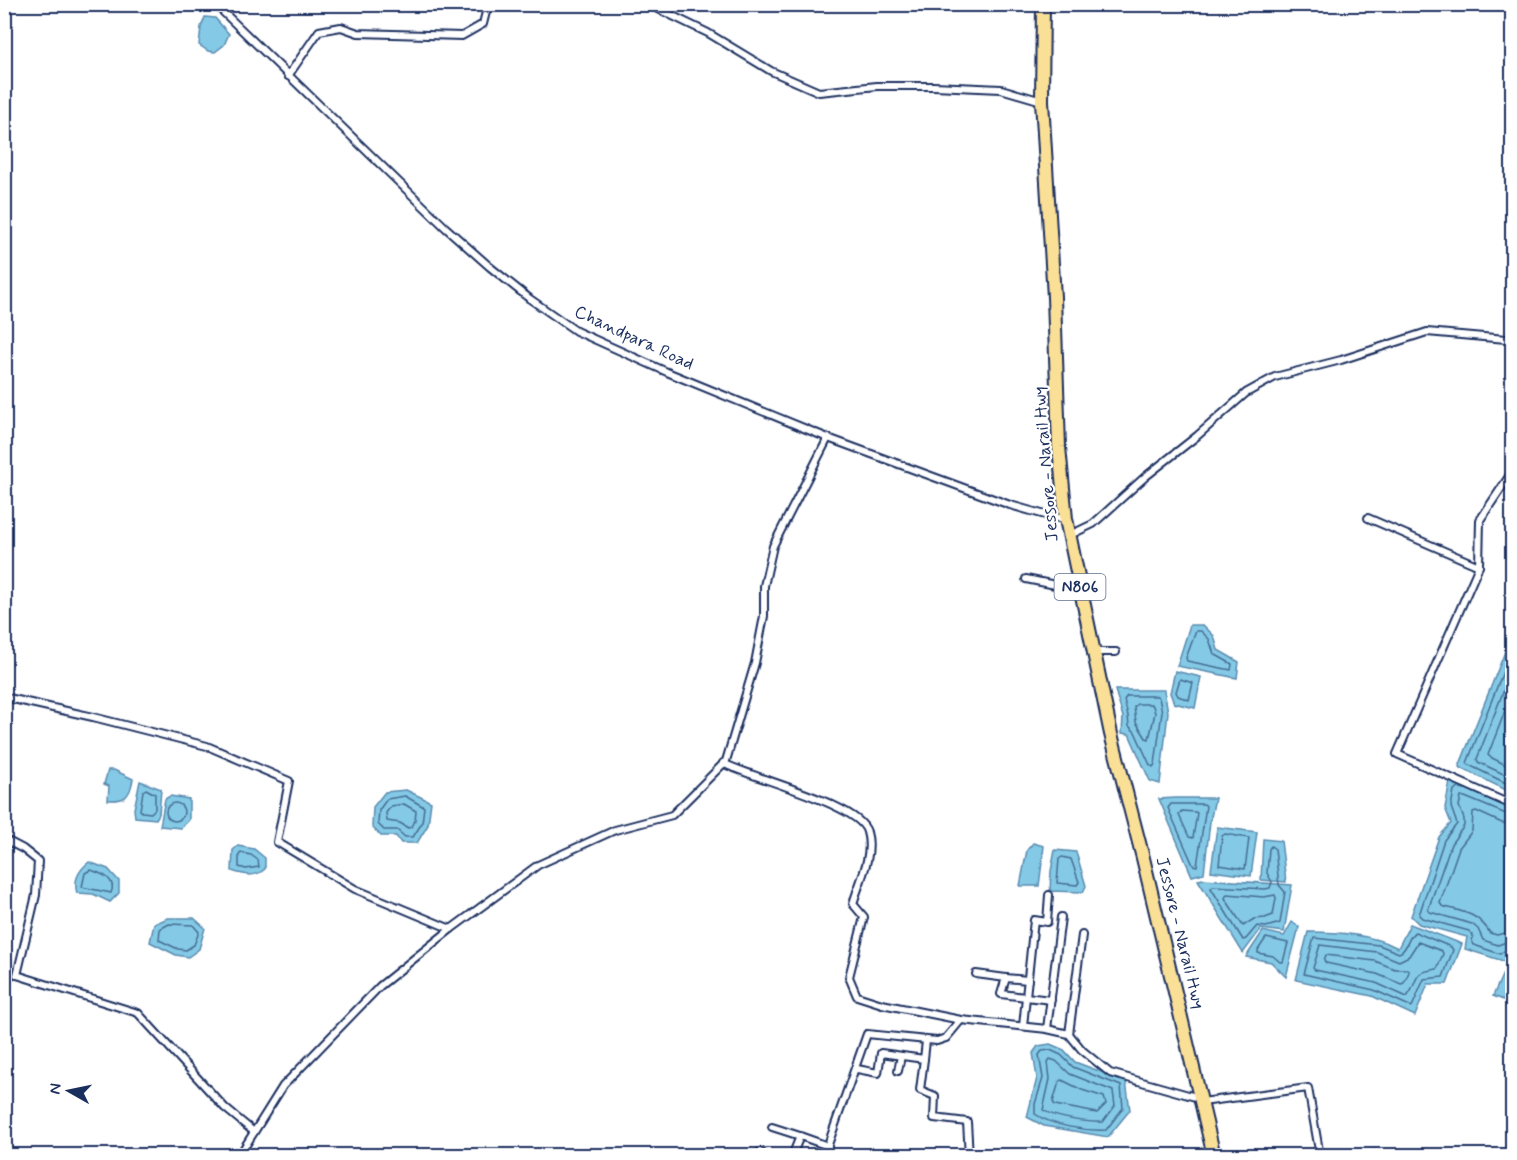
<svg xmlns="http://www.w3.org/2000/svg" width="1517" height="1160" viewBox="0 0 1517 1160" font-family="Mynerve,sans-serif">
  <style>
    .water { fill: #84c9e5; stroke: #5a8baf; stroke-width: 1.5 }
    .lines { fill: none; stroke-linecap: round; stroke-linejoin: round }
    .shore { stroke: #456d94; stroke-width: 1.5 }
    .street-casing { stroke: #1b2f5e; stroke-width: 10 }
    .highway-casing { stroke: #1b2f5e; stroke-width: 16 }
    .street { stroke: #fff; stroke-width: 6 }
    .highway { stroke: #fadf96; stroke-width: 12 }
    .labels { text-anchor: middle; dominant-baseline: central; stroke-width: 4.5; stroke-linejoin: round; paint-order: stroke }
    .shield { fill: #fff; stroke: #5f6d8e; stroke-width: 1.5 }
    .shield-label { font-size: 16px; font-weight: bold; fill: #1b2f5e }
    .street-label { font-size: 18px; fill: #1b2f5e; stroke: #fff }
  </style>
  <rect width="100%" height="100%" fill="#fff"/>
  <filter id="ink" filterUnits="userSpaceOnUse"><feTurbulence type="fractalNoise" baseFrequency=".0167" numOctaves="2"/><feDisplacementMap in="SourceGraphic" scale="12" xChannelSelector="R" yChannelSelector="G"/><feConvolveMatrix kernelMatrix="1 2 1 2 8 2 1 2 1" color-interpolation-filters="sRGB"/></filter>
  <g filter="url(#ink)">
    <g class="water">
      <path d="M205,17L215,18L229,34L224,45L215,52L208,51L199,45L201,27Z"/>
      <path d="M1190,625H1203L1214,636L1218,650L1239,662L1237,678L1177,666Z"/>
      <path d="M1512,634V793L1459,767Z"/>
      <path d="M1175,671L1201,677L1195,708L1174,703L1170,693Z"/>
      <path d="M1115,690H1164L1168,712L1160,784L1150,781L1129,734L1122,733L1123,717Z"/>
      <path d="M108,770H114L133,779C130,797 125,801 108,800L109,786L104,784Z"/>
      <path d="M140,781L161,789L159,814L156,819L135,817L134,809Z"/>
      <path d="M1450,781L1469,783L1512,803V952L1503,961L1465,949L1467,937L1419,924L1411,916L1439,837L1451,823L1445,808Z"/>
      <path d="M406,790L431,802L428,825L417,843H401L396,836H381L372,827L373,807L385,792Z"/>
      <path d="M170,796L189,799V820L181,828L160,826L165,799Z"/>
      <path d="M1176,798H1215L1210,822L1204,873L1192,876L1159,799Z"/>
      <path d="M1217,827L1257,832L1251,876L1211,871Z"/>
      <path d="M1263,839L1281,841L1286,882L1261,880Z"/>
      <path d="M1033,843L1044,846L1039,886H1020L1027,850Z"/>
      <path d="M238,846L254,849L265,858V869C255,878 244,875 232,871L233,850Z"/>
      <path d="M1055,850L1076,852L1086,886L1083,892L1050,891L1051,871Z"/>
      <path d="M89,862L108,869L119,881V893L110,902L93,894L77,893C73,880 79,870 89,862Z"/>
      <path d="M1203,879L1292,885L1284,932L1261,929L1243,953L1198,880Z"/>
      <path d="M168,918H194L205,928L199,949L188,957L176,955L150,942L154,924Z"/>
      <path d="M1292,922L1299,927L1286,977L1271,962L1246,957L1263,931L1284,936Z"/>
      <path d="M1410,924L1462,944L1447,984H1428L1415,1016L1372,996L1296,980L1308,932C1338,932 1371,934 1398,948Z"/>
      <path d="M1512,963V999L1506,1001L1493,996L1505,969Z"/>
      <path d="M1050,1044L1064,1050L1075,1062L1126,1081L1130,1110L1108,1137L1044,1126L1027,1117L1037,1078L1033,1053L1038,1046Z"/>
    </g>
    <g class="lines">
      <g class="shore">
        <path d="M1196,631H1201L1209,639L1214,654L1232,664L1231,670L1187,661L1186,658Z"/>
        <path d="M1512,649L1467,763L1469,765L1512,786"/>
        <path d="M1512,669L1477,759L1478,762L1512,778"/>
        <path d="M1180,679L1193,683L1189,700L1178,696L1176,692Z"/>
        <path d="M1512,693L1488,755L1490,757L1512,768"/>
        <path d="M1127,696H1157L1159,698L1162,712L1155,764L1153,767L1150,765L1135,732L1129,726L1128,716L1124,700Z"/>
        <path d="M1137,704H1151L1153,706L1155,713L1149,739L1146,738L1136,722L1134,707Z"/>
        <path d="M146,789L155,794V809L151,813L142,812L140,810L143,791Z"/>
        <path d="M1464,789L1457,788L1454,790L1451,807L1457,824L1444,840L1419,915L1422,918L1469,931L1473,935L1472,943L1474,945L1500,954L1508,948H1512"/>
        <path d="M405,796L424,807L422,823L413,837H405L397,830H384L378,824L379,810L387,799Z"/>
        <circle cx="175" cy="812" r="9"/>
        <path d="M404,804L416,811L415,821L411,827L408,828L400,823L387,821L386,813L391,806Z"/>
        <path d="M1171,804H1204L1206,806L1197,866L1193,865L1168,808Z"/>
        <path d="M1182,811L1195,812L1197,813L1193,838L1189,837L1179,815Z"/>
        <path d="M1512,815L1506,814L1465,797H1461L1459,806L1464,819V826L1451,844L1428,910L1430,912L1472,924L1478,929L1483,940L1498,945L1512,940"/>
        <path d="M1512,824L1502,823L1476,811L1473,812L1472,831L1459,848L1440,903L1442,906C1464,912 1478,913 1490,933L1497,935L1512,931"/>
        <path d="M1225,834L1249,838L1245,869L1219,865L1222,836Z"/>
        <path d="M1271,846L1275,849L1279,885L1285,892L1280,923L1266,927L1257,926L1246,939L1243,940L1211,888L1213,886L1265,889L1270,888L1272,882L1267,873L1269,849Z"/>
        <path d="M241,853L251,855L258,860L259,867L246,869L239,867V855Z"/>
        <path d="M1062,857L1071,859L1079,882L1077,885L1057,883L1059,859Z"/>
        <path d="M91,870C102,874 117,879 111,893L82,887L85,873Z"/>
        <path d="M1227,894L1264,897L1275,895L1276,898L1273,915L1265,918L1254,919L1243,926L1225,898Z"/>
        <path d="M169,924L193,925L199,932L194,945L186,950L178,949L159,940L160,929Z"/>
        <path d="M1415,932L1451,947L1453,950L1443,977L1424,979L1412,1007L1374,990L1304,974L1314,938L1379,945L1399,953C1408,950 1407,937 1415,932Z"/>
        <path d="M1266,938L1288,943L1283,962H1280L1273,956L1258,953V950Z"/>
        <path d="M1418,942L1442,951L1443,954L1437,969C1409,973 1421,979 1407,997L1376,983L1315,970L1313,968L1320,945L1377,952L1399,961L1409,956Z"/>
        <path d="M1326,955L1375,961L1395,969H1407L1409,972L1404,983L1401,984L1377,974L1326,963L1324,960Z"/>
        <path d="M1050,1050L1061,1055L1073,1067L1121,1086L1123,1108L1106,1130C1084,1131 1053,1126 1035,1114V1104L1043,1078L1039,1055L1042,1051Z"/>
        <path d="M1050,1059L1056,1061L1070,1074L1113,1091L1115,1106L1103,1122C1088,1123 1055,1118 1043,1110L1050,1079L1048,1062Z"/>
        <path d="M1062,1080L1082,1090L1104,1097L1106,1104L1097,1113L1055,1105L1053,1102L1059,1082Z"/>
      </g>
      <defs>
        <g id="street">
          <path d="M215,4L446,228L490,267L530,299L576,331L667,372L828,438L1010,505L1049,516L1066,519"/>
          <path d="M648,4L708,33L771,71L819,92L877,86H934L1001,89L1042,101"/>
          <path d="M288,76L319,31L341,27L358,33L462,36L483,24L488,4"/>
          <path d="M1512,472L1480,520L1479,566L1397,754L1512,805"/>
          <path d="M1368,518L1479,566"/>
          <path d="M1070,535L1093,524L1145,477L1197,436L1246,393L1275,377L1341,360L1427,332L1506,339L1512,342"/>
          <path d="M1026,579L1080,590"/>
          <path d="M1094,652H1116"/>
          <path d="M4,697L93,717L207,746L289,781L277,842L355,889L451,929"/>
          <path d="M723,763C751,778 860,804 867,832C874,856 859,882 853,904L864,917L849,977L857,996L882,1004L961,1020"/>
          <path d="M4,839L23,849L38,861L36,895L17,975L138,1013L225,1108L254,1132"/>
          <path d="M976,974L1006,978L1001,994L1051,1000"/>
          <path d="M1006,978L1028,980"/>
          <path d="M1023,1026L1034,920L1047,922L1049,895"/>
          <path d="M1047,1029L1061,917"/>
          <path d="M1069,1034L1082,935"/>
          <path d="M924,1059L920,1090L935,1096L934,1118L967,1122L969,1156"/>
          <path d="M857,1069L878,1073L881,1053L924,1059L926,1041"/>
          <path d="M898,1071L901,1056"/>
          <path d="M1202,1102L1308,1088L1320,1156"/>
          <path d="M772,1127L800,1136"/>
          <path d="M760,1152L767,1156"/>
          <path d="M239,1156L283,1086L380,986L451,929L538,865L615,830L672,815L726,761L755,663L764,616V586L773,546L828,438"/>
          <path d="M792,1156L800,1136L828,1146"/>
          <path d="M824,1156L867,1034L937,1041L946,1038L961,1020L1047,1029L1069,1034L1082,1050L1110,1073L1199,1098"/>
          <path d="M1362,1156L1375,1154"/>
        </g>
        <path id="highway" d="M1043,4L1042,101L1054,297L1059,447L1066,519L1111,734L1143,858L1214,1156"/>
      </defs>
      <use href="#street" class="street-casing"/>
      <use href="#highway" class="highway-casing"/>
      <use href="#street" class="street"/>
      <use href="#highway" class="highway"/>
    </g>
  </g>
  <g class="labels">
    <rect class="shield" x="1054.5" y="574" width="51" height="26" rx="4.5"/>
    <g class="shield-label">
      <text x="1080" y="587">N806</text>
    </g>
    <g class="street-label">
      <text transform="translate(634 338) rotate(25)">Chandpara Road</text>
      <text transform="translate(1046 464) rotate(-95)">Jessore - Narail Hwy</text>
      <text transform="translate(1180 933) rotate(76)">Jessore - Narail Hwy</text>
    </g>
  </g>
  <rect width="1517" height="1160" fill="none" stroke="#fff" stroke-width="24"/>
  <rect x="12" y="12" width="1493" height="1136" fill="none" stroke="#1b2f5e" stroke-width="2" filter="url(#ink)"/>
  <g transform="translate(69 1091) rotate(279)" stroke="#ffffff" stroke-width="4.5" paint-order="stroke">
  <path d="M0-4.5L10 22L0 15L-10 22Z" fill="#1b2f5e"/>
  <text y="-9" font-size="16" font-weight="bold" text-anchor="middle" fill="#1b2f5e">N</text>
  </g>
</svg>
